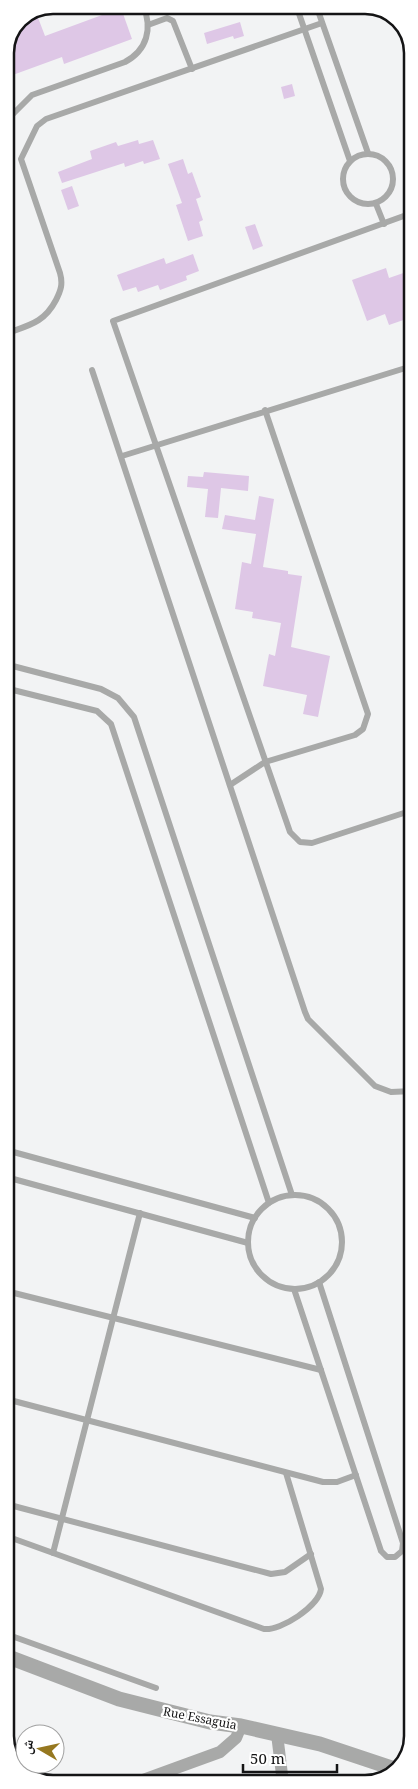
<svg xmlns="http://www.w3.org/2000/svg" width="418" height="1789" viewBox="0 0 418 1789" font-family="'Noto Serif','Noto Naskh Arabic',serif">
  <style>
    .building { fill: #dec7e6 }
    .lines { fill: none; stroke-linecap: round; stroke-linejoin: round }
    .service { stroke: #a8a9a8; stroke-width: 6 }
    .minor { stroke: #a8a9a8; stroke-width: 12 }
    .tertiary { stroke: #a8a9a8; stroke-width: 15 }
    .labels { text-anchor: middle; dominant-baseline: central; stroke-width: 4.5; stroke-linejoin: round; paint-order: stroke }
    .street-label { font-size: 12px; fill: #141415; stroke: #fff }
    .rim { fill: none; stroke: #141415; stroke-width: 2.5 }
  </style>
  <rect width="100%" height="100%" fill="#f2f3f4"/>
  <g class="building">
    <path d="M121,8L132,39L64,64L62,57L10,76L5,62V53L18,21L37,15L45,36Z"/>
    <path d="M240,22L244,36L234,39L233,36L207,44L204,33Z"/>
    <path d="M292,84L295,96L284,99L281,87Z"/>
    <path d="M138,140L139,144L153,140L160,159L144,164L143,161L125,167L124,163L62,183L58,172L92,159L90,151L116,142L118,146Z"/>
    <path d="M183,159L188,174L192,172L201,197L196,199L203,220L199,222L203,236L188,241L176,205L182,203L168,164Z"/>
    <path d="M72,186L79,206L68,210L61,190Z"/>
    <path d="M255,224L263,246L253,250L245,227Z"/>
    <path d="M193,254L199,271L186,276L187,280L160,290L158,285L138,292L136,287L123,291L117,275L164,258L166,264Z"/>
    <path d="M386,268L389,278L412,270V317L389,325L385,314L367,321L352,280Z"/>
    <path d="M204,472L249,476L248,491L221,488L218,518L205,517L208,489L187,487L188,476L203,477Z"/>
    <path d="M259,496L274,499L263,567L288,571V574L302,576L291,647L330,656L318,717L303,714L307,695L263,686L269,654L275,656L281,623L252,618L253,612L235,609L242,562L251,564L256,534L222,529L225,515L255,520Z"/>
  </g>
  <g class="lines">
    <g class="service">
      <path d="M296,5L350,161"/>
      <path d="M316,5L368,153"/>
      <path d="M148,25L167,18L173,21L192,69"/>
      <path d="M5,122L32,95L125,62C147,50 153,29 143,5"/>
      <circle cx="368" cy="179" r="25"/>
      <path d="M376,204L384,224"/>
      <path d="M412,213L113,321L290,832L300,842L312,843L413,810"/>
      <path d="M5,334C29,325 44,323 56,300C61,290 63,284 60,273L21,159L37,126L46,119L322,23"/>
      <path d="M92,370L305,1012L308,1019L375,1086L391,1092L413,1091"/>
      <path d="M122,456L412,366"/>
      <path d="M5,664L101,689L118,698L134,717L292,1195"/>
      <path d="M5,688L97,711L111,724L269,1203"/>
      <path d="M230,785L265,762L355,735L363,729L368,714L265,410"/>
      <path d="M6,1150L255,1218"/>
      <path d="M6,1177L248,1243"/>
      <circle cx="295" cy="1242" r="47"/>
      <path d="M294,1289L381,1551L387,1557H395L402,1551L403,1543L319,1282"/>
      <path d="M6,1291L321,1370"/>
      <path d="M6,1399L323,1482H337L356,1475"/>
      <path d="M6,1504L271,1574L285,1572L311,1554"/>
      <path d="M6,1536L264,1629C281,1631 319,1606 321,1589L286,1473"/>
      <path d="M53,1553L140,1213"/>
      <path d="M6,1634L156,1688"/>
    </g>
    <g class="minor">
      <path d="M277,1734L283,1783"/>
      <path d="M135,1783L220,1752L236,1738L241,1726"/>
    </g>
    <path class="tertiary" d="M6,1656L119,1699L210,1722L241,1726L320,1744L398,1770"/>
  </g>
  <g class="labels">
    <g class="street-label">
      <text transform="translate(200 1718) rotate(11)">Rue Essaguia</text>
    </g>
  </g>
  <path d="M0 0H418V1789H0ZM53 14H365A39 39 0 0 1 404 53V1736A39 39 0 0 1 365 1775H53A39 39 0 0 1 14 1736V53A39 39 0 0 1 53 14Z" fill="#fff" fill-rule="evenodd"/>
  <path class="rim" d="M53 14H365A39 39 0 0 1 404 53V1736A39 39 0 0 1 365 1775H53A39 39 0 0 1 14 1736V53A39 39 0 0 1 53 14Z"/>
  <g transform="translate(40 1749) rotate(279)"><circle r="24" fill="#ffffff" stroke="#a1a1a1"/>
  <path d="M0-4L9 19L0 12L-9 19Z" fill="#967820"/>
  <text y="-8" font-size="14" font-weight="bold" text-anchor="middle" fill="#141415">ش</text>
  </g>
  <path d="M243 1764v8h94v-8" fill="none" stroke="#141415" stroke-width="2.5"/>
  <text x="250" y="1764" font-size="15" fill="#141415" stroke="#ffffff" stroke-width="4" paint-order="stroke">50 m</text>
</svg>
